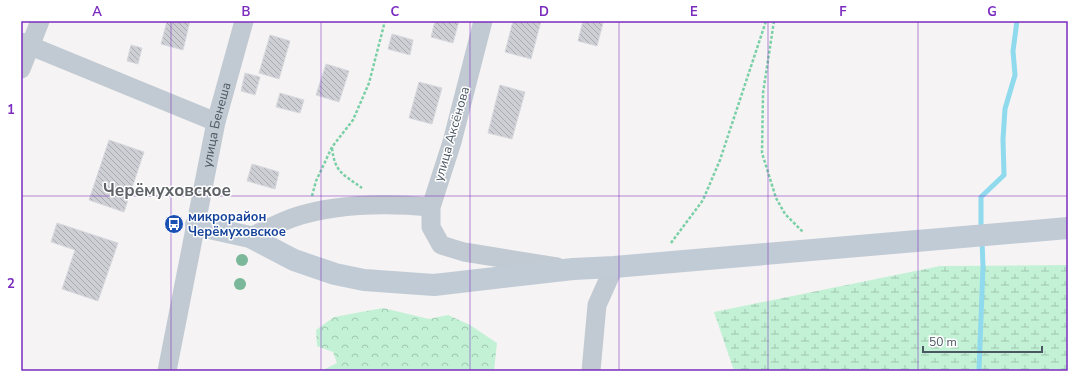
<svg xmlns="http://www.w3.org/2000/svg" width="1089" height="392" viewBox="0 0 1089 392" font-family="'Nunito Sans',sans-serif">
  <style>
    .forest { fill: url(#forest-crowns) }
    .wetland { fill: url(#wetland-marsh) }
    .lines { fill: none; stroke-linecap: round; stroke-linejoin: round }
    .stream { stroke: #90daee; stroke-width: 5 }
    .building { fill: url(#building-back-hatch); stroke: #d7d9de }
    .path { stroke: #7ad0a6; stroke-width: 2.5; stroke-dasharray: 3 2; stroke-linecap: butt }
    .street { stroke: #c1cad2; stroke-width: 19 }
    .secondary { stroke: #c1cbd6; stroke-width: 22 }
    .tree { fill: #7bb799 }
    .grid { fill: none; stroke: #7b2cbf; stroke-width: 1; stroke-opacity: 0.55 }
    .labels { text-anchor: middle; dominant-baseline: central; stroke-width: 3; stroke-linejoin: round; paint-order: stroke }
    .street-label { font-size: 13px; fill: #4a5661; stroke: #fff }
    .transit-label { font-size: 13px; font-weight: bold; fill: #164399; stroke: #fff; text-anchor: start }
    .district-label { font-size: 17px; font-weight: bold; fill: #5f6368; stroke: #fff }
    .neatline { fill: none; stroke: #7b2cbf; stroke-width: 1.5 }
    .grid-label { font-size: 13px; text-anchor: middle; font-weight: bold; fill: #7b2cbf }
  </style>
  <defs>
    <pattern id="forest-crowns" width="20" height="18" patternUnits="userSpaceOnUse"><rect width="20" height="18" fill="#c3f1d5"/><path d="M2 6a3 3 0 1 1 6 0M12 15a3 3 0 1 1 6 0" fill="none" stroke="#a0c6b0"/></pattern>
    <pattern id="wetland-marsh" width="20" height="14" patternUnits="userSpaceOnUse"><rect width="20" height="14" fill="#c3f1d5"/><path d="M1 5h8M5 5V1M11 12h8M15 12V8" fill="none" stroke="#a0c6b0"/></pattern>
    <pattern id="building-back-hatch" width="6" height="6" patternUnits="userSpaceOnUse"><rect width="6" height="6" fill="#cdcfd5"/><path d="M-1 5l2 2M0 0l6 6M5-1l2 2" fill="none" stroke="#a8abb0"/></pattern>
  </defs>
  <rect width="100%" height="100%" fill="#f5f3f3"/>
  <path class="forest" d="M383,308L429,319L448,315L470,325L497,343L494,371H321L337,363L333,352L317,346L316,330L334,317Z"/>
  <path class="wetland" d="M1068,265V371H734L714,312L940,266Z"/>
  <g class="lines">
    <g class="stream">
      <path d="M981,231V197L1004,175L1003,139L1005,109L1015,75L1013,51L1017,21"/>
      <path d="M979,371L983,266L982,241"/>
    </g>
  </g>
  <g class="building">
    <path d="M167,21H190L183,50L161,44Z"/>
    <path d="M435,21H459L453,43L431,37Z"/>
    <path d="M513,21H541L531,59L505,52Z"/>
    <path d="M583,21L603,23L597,46L578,41Z"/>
    <path d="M392,34L413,40L410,55L388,49Z"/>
    <path d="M270,35L290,41L279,79L259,73Z"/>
    <path d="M131,45L142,48L138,64L127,61Z"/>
    <path d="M326,64L349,71L339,102L316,95Z"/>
    <path d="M245,73L260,77L255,95L241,91Z"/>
    <path d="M419,82L442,88L432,124L409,118Z"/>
    <path d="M500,85L525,92L512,139L488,133Z"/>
    <path d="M280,93L304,100L300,113L276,107Z"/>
    <path d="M109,140L144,152L124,212L89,200Z"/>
    <path d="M252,164L279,172L275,189L247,181Z"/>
    <path d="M57,223L118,243L98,301L62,289L75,250L51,242Z"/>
  </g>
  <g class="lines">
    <g class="path">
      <path d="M774,21L763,93L762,153L776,198L785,214L803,232"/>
      <path d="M332,148C335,173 343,174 362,188"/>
      <path d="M312,196L316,181L332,147L353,120L369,83L385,21"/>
      <path d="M671,243L703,200L720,160L766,21"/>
    </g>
    <g class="street">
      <path d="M483,21L452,142L431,207V227L441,245L464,252L557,267"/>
      <path d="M21,42L216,122"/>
      <path d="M21,69L40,21"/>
      <path d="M250,237C264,231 278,223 292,218C336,203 386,203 431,207"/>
      <path id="s1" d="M167,371L216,122L244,21"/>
      <path d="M591,371L597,305L614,267"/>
    </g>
    <path class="secondary" d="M196,225L250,237L294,260L335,274L364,280L434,285L573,269L614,267L1068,228"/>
  </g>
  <g class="tree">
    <circle cx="242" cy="260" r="6"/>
    <circle cx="240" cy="284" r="6"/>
  </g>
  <path class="grid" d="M171,21V371M321,21V371M470,21V371M619,21V371M768,21V371M918,21V371M21,196H1068"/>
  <defs>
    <symbol id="bus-disc" viewBox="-11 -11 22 22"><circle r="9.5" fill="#1a4fb4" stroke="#fff"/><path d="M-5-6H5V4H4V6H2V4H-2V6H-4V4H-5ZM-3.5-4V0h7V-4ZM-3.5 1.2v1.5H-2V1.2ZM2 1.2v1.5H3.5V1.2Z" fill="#fff"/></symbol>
  </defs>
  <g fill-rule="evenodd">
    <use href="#bus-disc" x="163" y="213" width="22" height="22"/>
  </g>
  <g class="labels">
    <g class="street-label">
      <text stroke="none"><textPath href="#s1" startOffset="251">улица Бенеша</textPath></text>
      <text transform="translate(452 134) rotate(-74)">улица Аксёнова</text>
    </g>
    <g class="transit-label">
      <text x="188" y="217">микрорайон<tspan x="188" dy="15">Черёмуховское</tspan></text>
    </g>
    <g class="district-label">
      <text x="167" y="190">Черёмуховское</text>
    </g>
  </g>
  <rect width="1089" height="392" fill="none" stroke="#ffffff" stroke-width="44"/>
  <path d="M923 346v6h119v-6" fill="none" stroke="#4a5661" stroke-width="2"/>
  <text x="929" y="346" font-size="12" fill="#4a5661" stroke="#ffffff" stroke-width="3" paint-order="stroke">50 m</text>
  <rect x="22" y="22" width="1045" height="348" class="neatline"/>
  <g class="grid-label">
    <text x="97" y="16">A</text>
    <text x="246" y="16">B</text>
    <text x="395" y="16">C</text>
    <text x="544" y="16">D</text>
    <text x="694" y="16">E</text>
    <text x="843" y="16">F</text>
    <text x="992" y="16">G</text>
    <text x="11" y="114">1</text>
    <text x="11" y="288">2</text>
  </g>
</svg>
